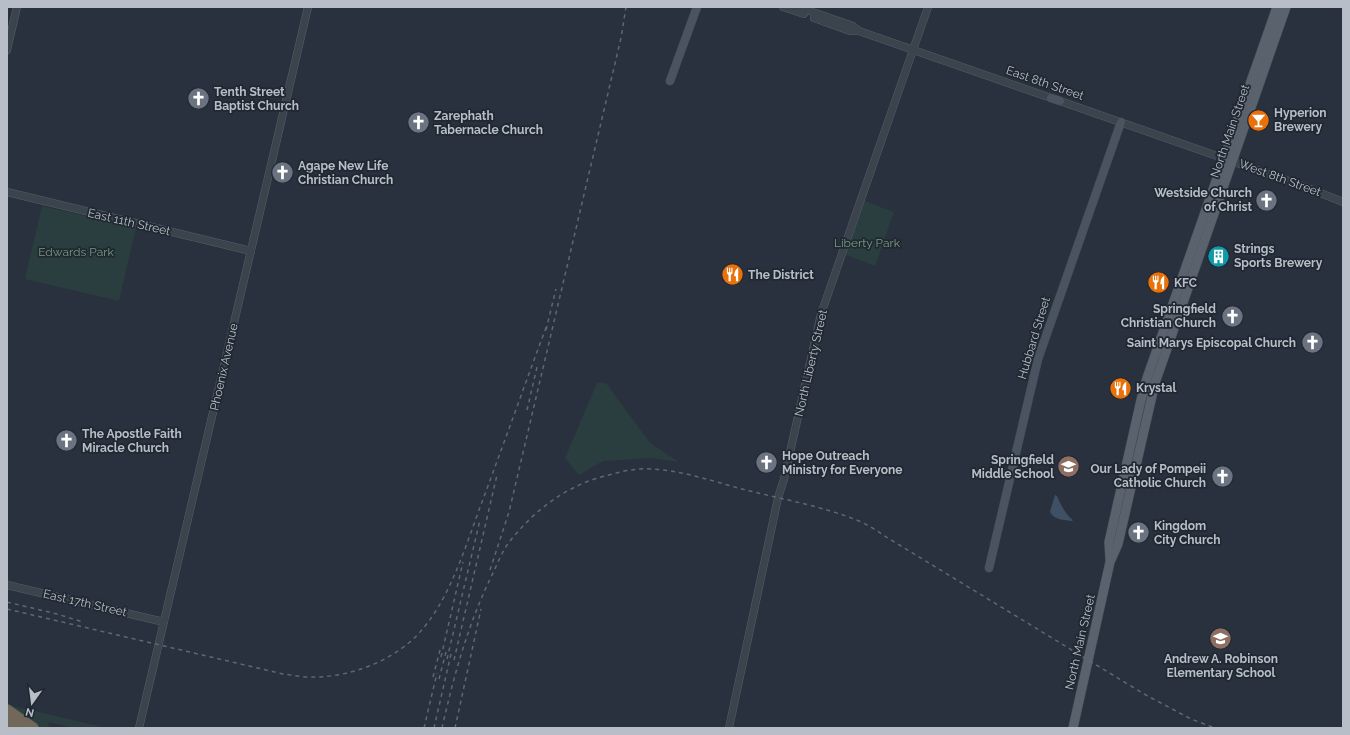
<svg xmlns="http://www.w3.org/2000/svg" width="1350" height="735" viewBox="0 0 1350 735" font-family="Raleway,sans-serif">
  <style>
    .green { fill: #2b3e3f }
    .water { fill: #405064 }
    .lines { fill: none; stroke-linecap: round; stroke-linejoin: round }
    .tertiary-casing { stroke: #565e68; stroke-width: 8 }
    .secondary-casing { stroke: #454c56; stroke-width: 9 }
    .primary-casing { stroke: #454c56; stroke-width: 10 }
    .motorway-casing { stroke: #464e58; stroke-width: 12 }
    .tertiary { stroke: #3b434d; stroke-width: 7 }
    .secondary { stroke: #4a5360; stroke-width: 8 }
    .primary { stroke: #5a626d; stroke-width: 9 }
    .motorway { stroke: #726859; stroke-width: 11 }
    .rail { stroke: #5e6874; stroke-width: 1.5; stroke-dasharray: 4 4; stroke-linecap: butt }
    .labels { text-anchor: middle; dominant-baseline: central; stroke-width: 3.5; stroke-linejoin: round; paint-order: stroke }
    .street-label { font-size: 12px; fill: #b8bec8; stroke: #202832 }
    .poi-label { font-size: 12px; font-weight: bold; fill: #b8bec8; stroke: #202832; text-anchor: start }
    .park-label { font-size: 12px; fill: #789b80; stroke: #202832 }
  </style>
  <rect width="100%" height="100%" fill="#28313d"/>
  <g class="green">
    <path d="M864,201L894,212L875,266L846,255Z"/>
    <path d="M42,206L136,228L119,301L25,279Z"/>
    <path d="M597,383H606L650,443L679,462L651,458L603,461L579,475L565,458Z"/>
    <path d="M7,703L13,706L107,728H73L49,722L48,726L53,728H40L30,723L7,707Z"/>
  </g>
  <path class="water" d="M1055,495L1057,496C1061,505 1065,514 1073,520L1072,521C1064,520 1054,520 1050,512Z"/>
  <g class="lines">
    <defs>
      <g id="tertiary">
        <path d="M783,7L804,14"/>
        <path d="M798,7L853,26L859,31L1051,98"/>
        <path d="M814,18L850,31H859"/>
        <path d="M7,50L17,7"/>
        <path d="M1060,101L1300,185L1343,202"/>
        <path d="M7,192L251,251"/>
        <path d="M7,585L164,622"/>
        <path d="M139,728L308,7"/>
        <path d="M729,728L778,498L784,479L821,314L928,7"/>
      </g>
      <g id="secondary">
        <path d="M670,81L697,7"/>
        <path d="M1051,98L1060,101"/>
        <path d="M989,568L1038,359L1121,122"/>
      </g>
      <g id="primary">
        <path d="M1110,559L1109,542L1141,400L1147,378L1277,7"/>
        <path d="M1073,728L1110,562L1118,544L1155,383L1286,7"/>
      </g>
      <g id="motorway">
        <path d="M7,710L33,728"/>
        <path d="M7,722L17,728"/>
      </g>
    </defs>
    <use href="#tertiary" class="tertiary-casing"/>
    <use href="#secondary" class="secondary-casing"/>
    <use href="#primary" class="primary-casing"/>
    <use href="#motorway" class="motorway-casing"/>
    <use href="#tertiary" class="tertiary"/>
    <use href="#secondary" class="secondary"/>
    <use href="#primary" class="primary"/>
    <use href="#motorway" class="motorway"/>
    <g class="rail">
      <path d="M546,330L556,289"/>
      <path d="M527,410L538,363"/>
      <path d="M490,570L509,512L621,38L626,7"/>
      <path d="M7,602L57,614L83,622"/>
      <path d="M7,609L283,674C292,675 301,677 310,677C345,678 385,664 411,641C448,608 465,547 482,502C504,443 525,384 547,325"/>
      <path d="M441,657L463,562"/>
      <path d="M447,659L480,520"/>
      <path d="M454,660L497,475"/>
      <path d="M433,677L440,650"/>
      <path d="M439,679L446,652"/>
      <path d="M424,728L437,673"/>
      <path d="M434,728L451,654"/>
      <path d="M442,728C454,675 468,624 492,575C497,565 501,554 507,545C532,512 565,486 605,476C619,472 634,468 650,469C681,470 712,481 742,489C781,499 822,506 859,521C868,525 876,530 883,535L1144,694L1191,719L1215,728"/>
      <path d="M455,728L481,609"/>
    </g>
  </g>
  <defs>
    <symbol id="church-disc" viewBox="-11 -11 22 22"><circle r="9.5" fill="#6b7280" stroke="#202832"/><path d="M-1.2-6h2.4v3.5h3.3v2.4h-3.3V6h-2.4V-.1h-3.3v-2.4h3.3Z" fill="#fff"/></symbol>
    <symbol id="bar-disc" viewBox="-11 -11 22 22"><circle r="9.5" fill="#e8710a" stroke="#202832"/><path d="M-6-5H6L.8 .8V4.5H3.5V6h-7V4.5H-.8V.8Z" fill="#fff"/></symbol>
    <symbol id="building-disc" viewBox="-11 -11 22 22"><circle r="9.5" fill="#0f9aa8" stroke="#202832"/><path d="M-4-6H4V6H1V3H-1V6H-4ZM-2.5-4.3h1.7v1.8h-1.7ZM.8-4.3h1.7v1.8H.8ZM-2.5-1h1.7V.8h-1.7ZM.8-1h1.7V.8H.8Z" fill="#fff"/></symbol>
    <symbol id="restaurant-disc" viewBox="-11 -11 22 22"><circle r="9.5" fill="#e8710a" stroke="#202832"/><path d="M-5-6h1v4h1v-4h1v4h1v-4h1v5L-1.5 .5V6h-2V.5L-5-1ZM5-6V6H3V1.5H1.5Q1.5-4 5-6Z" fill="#fff"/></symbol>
    <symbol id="school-disc" viewBox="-11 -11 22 22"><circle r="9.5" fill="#8d6e63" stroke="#202832"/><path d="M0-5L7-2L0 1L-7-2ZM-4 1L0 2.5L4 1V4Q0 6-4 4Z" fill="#fff"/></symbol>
  </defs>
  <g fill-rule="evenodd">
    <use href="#church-disc" x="186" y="86" width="25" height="25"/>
    <use href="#bar-disc" x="1246" y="108" width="25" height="25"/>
    <use href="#church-disc" x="406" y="110" width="25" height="25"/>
    <use href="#church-disc" x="270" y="160" width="25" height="25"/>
    <use href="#church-disc" x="1254" y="188" width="25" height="25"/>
    <use href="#building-disc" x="1206" y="244" width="25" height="25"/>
    <use href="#restaurant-disc" x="720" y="262" width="25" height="25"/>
    <use href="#restaurant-disc" x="1146" y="270" width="25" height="25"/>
    <use href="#church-disc" x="1220" y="304" width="25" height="25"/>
    <use href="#church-disc" x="1300" y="330" width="25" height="25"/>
    <use href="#restaurant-disc" x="1108" y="376" width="25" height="25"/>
    <use href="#church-disc" x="54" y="428" width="25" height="25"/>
    <use href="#church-disc" x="754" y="450" width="25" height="25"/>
    <use href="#school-disc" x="1056" y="454" width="25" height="25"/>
    <use href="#church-disc" x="1210" y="464" width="25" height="25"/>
    <use href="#church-disc" x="1126" y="520" width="25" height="25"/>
    <use href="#school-disc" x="1208" y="626" width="25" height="25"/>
  </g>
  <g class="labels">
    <g class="street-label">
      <text transform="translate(1045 83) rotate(19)">East 8th Street</text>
      <text transform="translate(1230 131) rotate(-71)">North Main Street</text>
      <text transform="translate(1280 178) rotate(20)">West 8th Street</text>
      <text transform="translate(129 222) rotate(13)">East 11th Street</text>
      <text transform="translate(1034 338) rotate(-73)">Hubbard Street</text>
      <text transform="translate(811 363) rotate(-77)">North Liberty Street</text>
      <text transform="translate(224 367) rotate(-77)">Phoenix Avenue</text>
      <text transform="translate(85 603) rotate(13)">East 17th Street</text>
      <text transform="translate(1080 642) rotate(-77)">North Main Street</text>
    </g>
    <g class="poi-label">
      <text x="214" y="92">Tenth Street<tspan x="214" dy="14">Baptist Church</tspan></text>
      <text x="1274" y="113">Hyperion<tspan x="1274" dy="14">Brewery</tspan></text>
      <text x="434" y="116">Zarephath<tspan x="434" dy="14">Tabernacle Church</tspan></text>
      <text x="298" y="166">Agape New Life<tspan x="298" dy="14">Christian Church</tspan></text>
      <text x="1252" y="193" text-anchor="end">Westside Church<tspan x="1252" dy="14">of Christ</tspan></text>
      <text x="1234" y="249">Strings<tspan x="1234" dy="14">Sports Brewery</tspan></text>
      <text x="748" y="275">The District</text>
      <text x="1174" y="283">KFC</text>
      <text x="1216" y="309" text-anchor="end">Springfield<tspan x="1216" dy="14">Christian Church</tspan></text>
      <text x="1296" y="343" text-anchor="end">Saint Marys Episcopal Church</text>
      <text x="1136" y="388">Krystal</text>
      <text x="82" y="434">The Apostle Faith<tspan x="82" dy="14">Miracle Church</tspan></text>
      <text x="782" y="456">Hope Outreach<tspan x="782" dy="14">Ministry for Everyone</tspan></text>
      <text x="1054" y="460" text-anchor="end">Springfield<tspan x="1054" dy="14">Middle School</tspan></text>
      <text x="1206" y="469" text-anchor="end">Our Lady of Pompeii<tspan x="1206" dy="14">Catholic Church</tspan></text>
      <text x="1154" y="526">Kingdom<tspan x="1154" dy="14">City Church</tspan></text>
      <text x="1221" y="659" text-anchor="middle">Andrew A. Robinson<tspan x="1221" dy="14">Elementary School</tspan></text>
    </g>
    <g class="park-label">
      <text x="867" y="243">Liberty Park</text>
      <text x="76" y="252">Edwards Park</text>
    </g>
  </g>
  <rect width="1350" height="735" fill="none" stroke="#b8bec8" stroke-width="16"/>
  <g transform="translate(32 703) rotate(194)" stroke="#202832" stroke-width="3" paint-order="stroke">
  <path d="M0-3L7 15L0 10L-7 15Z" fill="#b8bec8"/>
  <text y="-6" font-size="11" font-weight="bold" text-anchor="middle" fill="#b8bec8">N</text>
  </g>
</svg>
